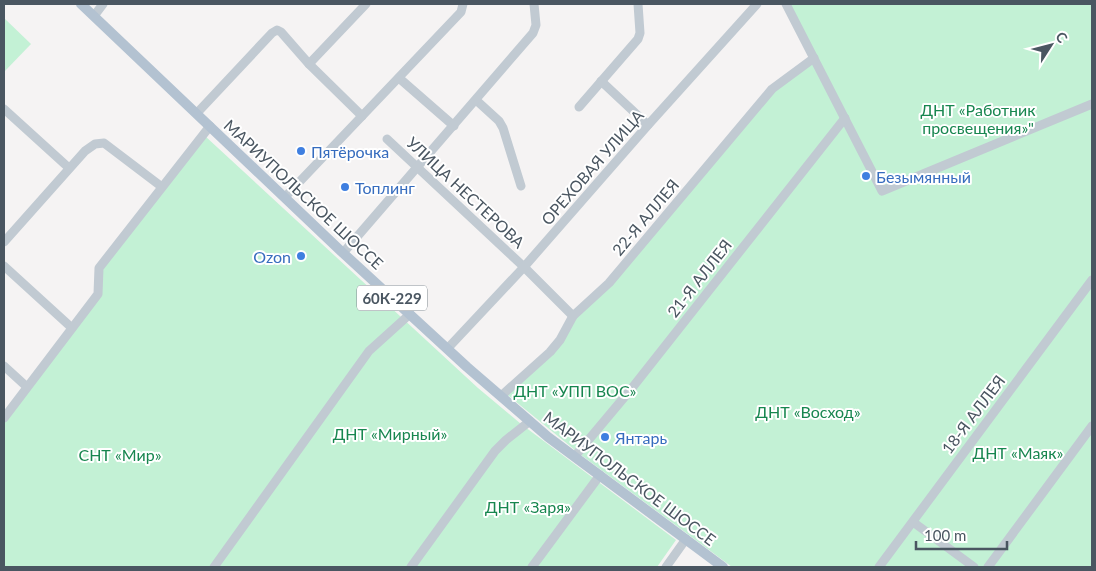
<svg xmlns="http://www.w3.org/2000/svg" width="1096" height="571" viewBox="0 0 1096 571" font-family="Lato,sans-serif">
  <style>
    .green { fill: #c3f1d5 }
    .lines { fill: none; stroke-linecap: round; stroke-linejoin: round }
    .minor { stroke: #c1cad2; stroke-width: 9 }
    .major { stroke: #b3c2d1; stroke-width: 10 }
    .shop-dot { fill: #3f7fe0; stroke: #fff; stroke-width: 2 }
    .labels { text-anchor: middle; dominant-baseline: central; stroke-width: 4; stroke-linejoin: round; paint-order: stroke }
    .shield { fill: #fff; stroke: #808990; stroke-width: 1 }
    .shield-label { font-size: 15px; font-weight: bold; fill: #4a5661 }
    .park-label { font-size: 16px; fill: #17864f; stroke: #fff }
    .shop-label { font-size: 16px; fill: #366cbe; stroke: #fff; text-anchor: start }
    .street-label { font-size: 16px; fill: #4a5661; stroke: #fff }
  </style>
  <rect width="100%" height="100%" fill="#f5f3f3"/>
  <g class="green">
    <path d="M789,4H1092V567H732L581,455L504,392L550,352L575,318L772,89L815,55Z"/>
    <path d="M4,18L31,44L4,72Z"/>
    <path d="M205,136L478,388L521,424L676,540L657,567H4V421L99,294L100,268Z"/>
  </g>
  <g class="lines">
    <g class="minor">
      <path d="M786,4L882,191L1092,104"/>
      <path d="M94,16L103,4"/>
      <path d="M309,64L366,4"/>
      <path d="M399,78L454,126"/>
      <path d="M601,81L648,125"/>
      <path d="M476,100L499,121L503,128L521,186"/>
      <path d="M579,107L638,39L640,33L638,4"/>
      <path d="M4,109L69,168"/>
      <path d="M197,113L272,33L277,30L281,32L309,64L362,116"/>
      <path d="M387,139L524,267L573,316"/>
      <path d="M285,197L461,12L463,4"/>
      <path d="M4,242L85,151L95,144L104,143L162,187"/>
      <path d="M343,253L533,33L536,25L534,4"/>
      <path d="M4,266L72,328"/>
      <path d="M448,348L524,267L648,125L757,4"/>
      <path d="M4,366L27,387"/>
      <path d="M501,396L550,352L560,340L573,316L609,283L772,89L814,58"/>
      <path d="M4,418L98,294L99,268L210,126"/>
      <path d="M575,456L632,388L845,118"/>
      <path d="M913,522L974,567"/>
      <path d="M214,567L369,351L410,314"/>
      <path d="M411,567L495,451L506,440L530,421"/>
      <path d="M532,567L600,475"/>
      <path d="M666,567L686,539"/>
      <path d="M879,567L1092,280"/>
      <path d="M988,567L1092,426"/>
    </g>
    <path class="major" d="M81,4L343,253L467,367L548,437L723,567"/>
  </g>
  <g class="shop-dot">
    <circle cx="301" cy="151" r="5"/>
    <circle cx="866" cy="176" r="5"/>
    <circle cx="345" cy="187" r="5"/>
    <circle cx="301" cy="256" r="5"/>
    <circle cx="605" cy="437" r="5"/>
  </g>
  <g class="labels">
    <rect class="shield" x="357" y="285.5" width="70" height="25" rx="4"/>
    <g class="shield-label">
      <text x="392" y="298">60К-229</text>
    </g>
    <g class="park-label">
      <text x="978" y="109">ДНТ «Работник<tspan x="978" dy="18">просвещения»"</tspan></text>
      <text x="575" y="390">ДНТ «УПП ВОС»</text>
      <text x="808" y="411">ДНТ «Восход»</text>
      <text x="390" y="433">ДНТ «Мирный»</text>
      <text x="1018" y="452">ДНТ «Маяк»</text>
      <text x="120" y="454">СНТ «Мир»</text>
      <text x="528" y="506">ДНТ «Заря»</text>
    </g>
    <g class="shop-label">
      <text x="311" y="151">Пятёрочка</text>
      <text x="876" y="176">Безымянный</text>
      <text x="355" y="187">Топлинг</text>
      <text x="291" y="256" text-anchor="end">Ozon</text>
      <text x="615" y="437">Янтарь</text>
    </g>
    <g class="street-label">
      <text transform="translate(592 167) rotate(-49)">ОРЕХОВАЯ УЛИЦА</text>
      <text transform="translate(466 192) rotate(43)">УЛИЦА НЕСТЕРОВА</text>
      <text transform="translate(304 194) rotate(43)">МАРИУПОЛЬСКОЕ ШОССЕ</text>
      <text transform="translate(645 217) rotate(-50)">22-Я АЛЛЕЯ</text>
      <text transform="translate(699 278) rotate(-52)">21-Я АЛЛЕЯ</text>
      <text transform="translate(973 414) rotate(-53)">18-Я АЛЛЕЯ</text>
      <text transform="translate(630 478) rotate(37)">МАРИУПОЛЬСКОЕ ШОССЕ</text>
    </g>
  </g>
  <rect width="1096" height="571" fill="none" stroke="#4a5661" stroke-width="10"/>
  <g transform="translate(1051 45) rotate(54)" stroke="#ffffff" stroke-width="4" paint-order="stroke">
  <path d="M0-4L9 19L0 12L-9 19Z" fill="#4a5661"/>
  <text y="-8" font-size="14" font-weight="bold" text-anchor="middle" fill="#4a5661">С</text>
  </g>
  <path d="M916 541v8h91v-8" fill="none" stroke="#4a5661" stroke-width="2.5"/>
  <text x="924" y="541" font-size="15" fill="#4a5661" stroke="#ffffff" stroke-width="4" paint-order="stroke">100 m</text>
</svg>
